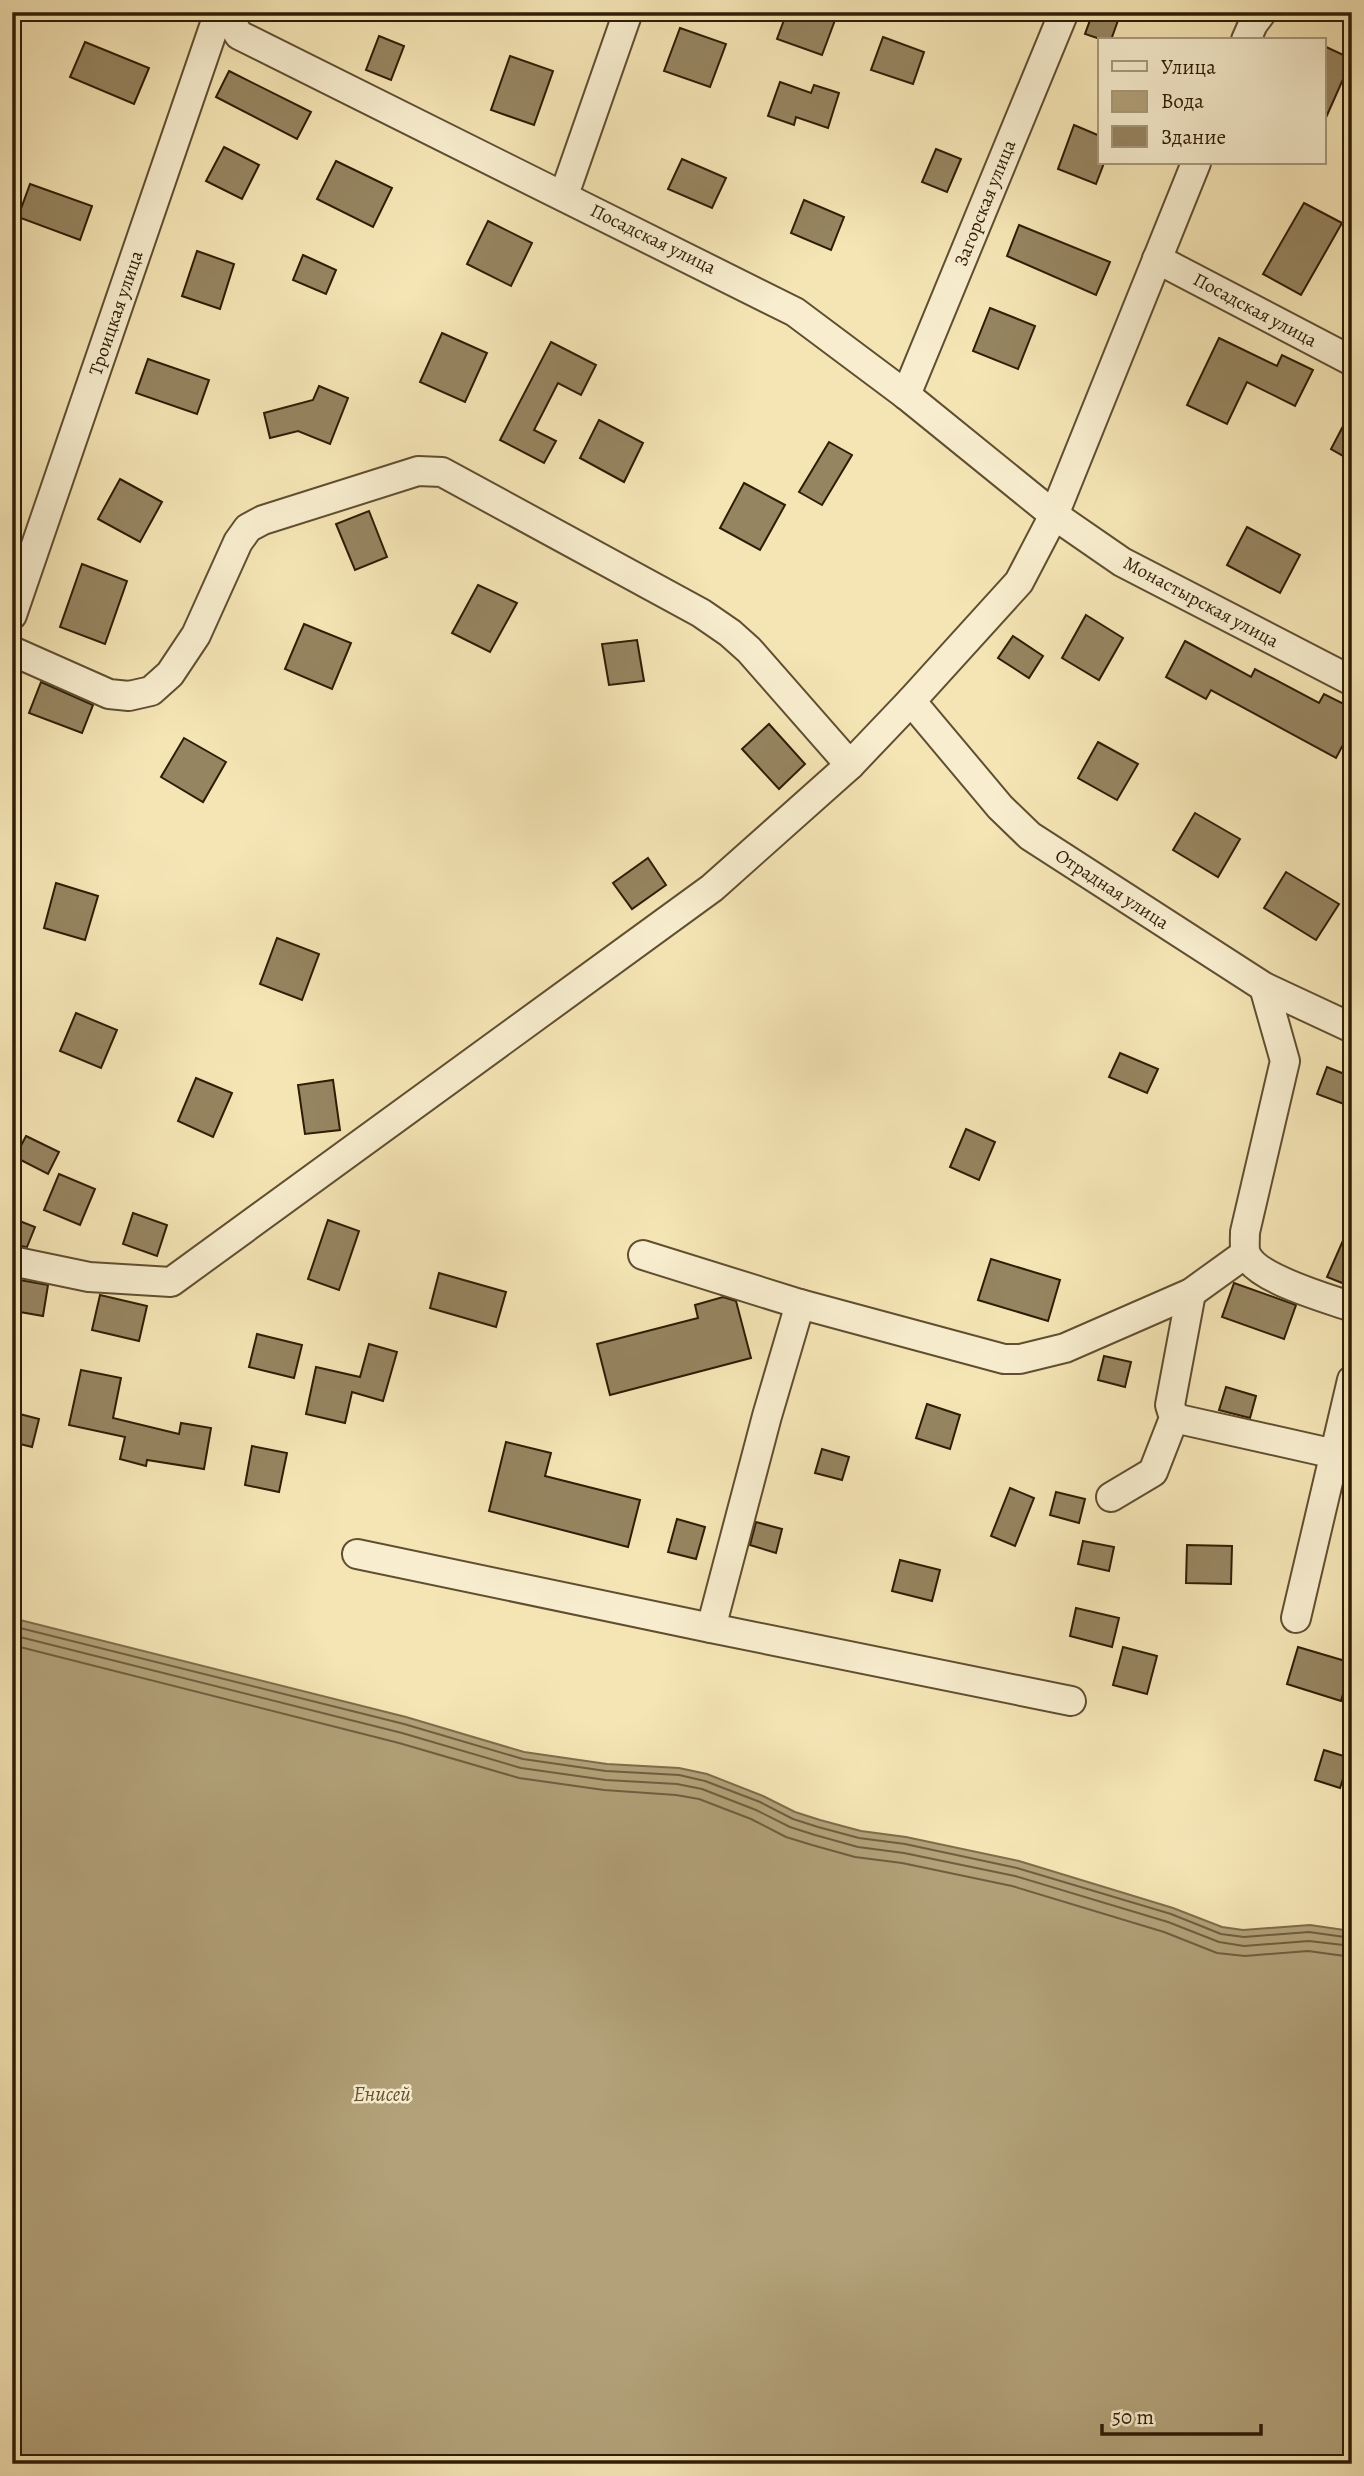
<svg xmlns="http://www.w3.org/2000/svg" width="1364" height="2476" viewBox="0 0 1364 2476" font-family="Alegreya,serif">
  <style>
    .water { fill: #b2a179; stroke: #7e6c4b; stroke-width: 2 }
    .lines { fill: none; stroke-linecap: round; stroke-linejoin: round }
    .shore { stroke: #705e3f; stroke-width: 2 }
    .building { fill: #968561; stroke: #2f1c05; stroke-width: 2 }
    .minor-casing { stroke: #604e31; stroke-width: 32 }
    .minor { stroke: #f8eecf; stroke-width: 28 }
    .labels { text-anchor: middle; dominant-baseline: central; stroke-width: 5; stroke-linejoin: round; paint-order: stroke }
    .street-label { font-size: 19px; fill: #2f1c05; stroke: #f8eecf }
    .water-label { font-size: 21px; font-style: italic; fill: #635133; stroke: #f8eecf }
  </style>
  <rect width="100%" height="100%" fill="#f5e5b5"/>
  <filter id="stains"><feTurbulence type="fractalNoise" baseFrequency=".00286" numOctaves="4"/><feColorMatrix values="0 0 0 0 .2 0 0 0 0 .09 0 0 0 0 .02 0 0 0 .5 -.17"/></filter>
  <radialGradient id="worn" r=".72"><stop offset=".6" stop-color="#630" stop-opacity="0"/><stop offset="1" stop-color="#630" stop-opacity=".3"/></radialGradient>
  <path class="water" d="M12,1618L406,1717L524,1752L607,1764L679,1768L707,1774L763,1796L795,1812L820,1820L861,1831L906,1837L1019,1861L1173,1908L1222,1927L1243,1930L1310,1925L1352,1931V2464H12Z"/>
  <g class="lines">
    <g class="shore">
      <path d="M12,1626L404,1724L523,1759L606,1771L679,1775L705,1781L760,1802L793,1819L818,1827L859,1838L905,1844L1017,1868L1171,1914L1221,1934L1244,1937L1309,1932L1352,1938"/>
      <path d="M12,1635L402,1733L521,1768L606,1780L677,1784L702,1789L756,1810L790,1827L815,1835L858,1847L904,1853L1015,1876L1168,1922L1219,1942L1244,1946L1309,1941L1352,1946"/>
      <path d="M12,1645L399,1743L519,1778L604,1790L676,1795L699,1799L751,1819L786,1837L812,1845L855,1857L902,1863L1012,1886L1164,1932L1217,1953L1245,1956L1308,1951L1352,1957"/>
    </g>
  </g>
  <g class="building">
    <path d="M787,12H838L822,55L777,39Z"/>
    <path d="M1093,12H1121L1111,40H1103L1085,34Z"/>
    <path d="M680,28L726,44L710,87L664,71Z"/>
    <path d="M379,36L404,46L391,80L366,70Z"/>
    <path d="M883,37L924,52L913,84L871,70Z"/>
    <path d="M85,42L149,68L134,104L70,77Z"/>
    <path d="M1324,46L1352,59L1324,122Z"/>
    <path d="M510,56L553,71L534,125L491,110Z"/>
    <path d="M229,71L311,112L297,139L216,97Z"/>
    <path d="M780,82L811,93L814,85L839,93L828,128L796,117L794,125L768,116Z"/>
    <path d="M1074,125L1100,136V163H1104L1096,184L1058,169Z"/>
    <path d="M224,147L259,165L242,199L206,181Z"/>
    <path d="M936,149L961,159L947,192L922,182Z"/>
    <path d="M682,159L726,178L712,208L668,189Z"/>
    <path d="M336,161L392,188L373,227L317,199Z"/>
    <path d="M30,184L92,206L80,240L18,217Z"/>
    <path d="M804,200L844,217L831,250L791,233Z"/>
    <path d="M1304,203L1342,223L1301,295L1263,274Z"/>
    <path d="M488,221L532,243L511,286L467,264Z"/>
    <path d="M1019,225L1110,262L1096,295L1007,256Z"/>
    <path d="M197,251L234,264L220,309L182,296Z"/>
    <path d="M303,255L336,270L326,294L293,280Z"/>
    <path d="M990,308L1035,326L1018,369L973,351Z"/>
    <path d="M442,333L487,353L465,402L420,382Z"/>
    <path d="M1219,338L1277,366L1282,355L1313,370L1295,406L1247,382L1227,424L1187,405Z"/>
    <path d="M551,342L596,365L581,395L558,383L534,430L556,441L544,463L500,440Z"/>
    <path d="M148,359L209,380L197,414L136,393Z"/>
    <path d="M319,386L348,398L330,444L298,431L270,438L264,413L313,400Z"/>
    <path d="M1352,409V461L1331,449Z"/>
    <path d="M599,420L643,443L624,482L580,458Z"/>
    <path d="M829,442L852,455L822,505L799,492Z"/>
    <path d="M120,479L162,502L140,542L98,519Z"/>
    <path d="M744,483L785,505L760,550L720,528Z"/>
    <path d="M369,511L387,557L355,570L336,524Z"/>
    <path d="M1247,527L1300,555L1280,593L1227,565Z"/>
    <path d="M82,564L127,581L105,644L60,627Z"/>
    <path d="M478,585L517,603L490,652L452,633Z"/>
    <path d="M1086,615L1123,638L1099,680L1062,658Z"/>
    <path d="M304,624L351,643L332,689L285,669Z"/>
    <path d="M1013,636L1043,656L1029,678L998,658Z"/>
    <path d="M637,640L644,681L609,685L602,644Z"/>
    <path d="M1185,641L1251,677L1255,669L1319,703L1324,694L1352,708V728L1336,758L1211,690L1206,699L1166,677Z"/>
    <path d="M41,682L93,705L82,733L29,713Z"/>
    <path d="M769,724L805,764L779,789L742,749Z"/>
    <path d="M184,738L226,762L203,802L161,777Z"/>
    <path d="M1098,742L1138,764L1117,800L1078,778Z"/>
    <path d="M1195,813L1240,839L1218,877L1173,850Z"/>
    <path d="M648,858L666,885L632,909L613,883Z"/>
    <path d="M1286,872L1339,904L1316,940L1264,908Z"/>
    <path d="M56,883L98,896L85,940L44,928Z"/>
    <path d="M277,938L319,954L302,1000L260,984Z"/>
    <path d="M76,1013L117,1030L101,1068L60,1051Z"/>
    <path d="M1120,1053L1158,1069L1147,1093L1109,1077Z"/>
    <path d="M1327,1067L1352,1077V1107L1317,1094Z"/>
    <path d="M196,1078L232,1093L213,1137L178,1121Z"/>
    <path d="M333,1080L340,1130L305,1134L298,1085Z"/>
    <path d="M966,1129L995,1142L979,1180L950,1167Z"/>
    <path d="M26,1136L59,1152L48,1174L15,1157Z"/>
    <path d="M59,1174L95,1189L80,1225L44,1210Z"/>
    <path d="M133,1213L167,1225L157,1256L123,1244Z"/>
    <path d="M12,1218L35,1227L27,1247L12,1245Z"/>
    <path d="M328,1220L359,1231L339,1290L308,1279Z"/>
    <path d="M1352,1220V1287L1327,1277Z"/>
    <path d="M991,1259L1060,1280L1048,1321L978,1300Z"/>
    <path d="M439,1273L506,1292L496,1327L430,1308Z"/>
    <path d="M20,1280L48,1285L43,1316L14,1311Z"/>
    <path d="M1234,1283L1296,1305L1284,1339L1222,1317Z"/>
    <path d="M100,1295L147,1306L139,1341L92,1330Z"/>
    <path d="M723,1297L736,1301L751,1358L610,1395L597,1344L698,1318L695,1305Z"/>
    <path d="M257,1334L302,1345L294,1378L249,1367Z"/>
    <path d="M369,1344L397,1352L383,1401L352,1392L345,1423L306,1414L316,1367L360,1377Z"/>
    <path d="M1104,1356L1131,1362L1125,1387L1098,1380Z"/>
    <path d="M81,1370L121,1378L113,1418L179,1434L181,1423L211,1428L204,1469L147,1460L146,1466L120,1459L125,1437L69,1425Z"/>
    <path d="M1226,1387L1256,1396L1250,1418L1219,1410Z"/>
    <path d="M927,1404L960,1415L950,1449L916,1438Z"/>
    <path d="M12,1412L39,1419L32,1447L12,1442Z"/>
    <path d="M506,1442L551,1453L545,1476L640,1500L628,1547L489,1511Z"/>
    <path d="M252,1446L287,1453L279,1492L245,1485Z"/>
    <path d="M822,1449L849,1457L842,1480L815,1473Z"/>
    <path d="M1010,1488L1034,1498L1015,1546L991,1536Z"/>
    <path d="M1056,1492L1085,1499L1079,1523L1050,1515Z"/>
    <path d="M677,1519L705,1527L696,1559L668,1552Z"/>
    <path d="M756,1522L782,1529L776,1553L750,1545Z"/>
    <path d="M1083,1541L1114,1547L1109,1571L1078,1564Z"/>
    <path d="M1187,1545L1232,1546L1231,1584L1186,1583Z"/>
    <path d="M900,1560L940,1570L932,1601L892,1591Z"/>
    <path d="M1076,1608L1119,1618L1112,1647L1070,1636Z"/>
    <path d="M1123,1647L1157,1656L1147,1694L1113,1685Z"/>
    <path d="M1298,1647L1352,1663L1341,1701L1287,1684Z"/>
    <path d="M1324,1750L1350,1758L1340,1788L1315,1780Z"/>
  </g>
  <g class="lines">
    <defs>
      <g id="minor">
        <path d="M225,12L239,35L795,312L906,395L1054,515L1122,562L1352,681"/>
        <path d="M1246,40L1253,24L1262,12"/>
        <path d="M564,195L628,12"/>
        <path d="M1157,259L1352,361"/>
        <path d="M906,395L1064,12"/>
        <path d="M12,615L219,12"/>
        <path d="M12,651L109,694L129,696L151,691L170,674L196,635L238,542L248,528L263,520L418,471L442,472L701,613L730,633L749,650L850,765L911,701L1019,582L1054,515L1196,163"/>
        <path d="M911,701L1000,807L1030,836L1264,987L1352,1028"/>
        <path d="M1264,987L1285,1061L1245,1232C1245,1238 1244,1249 1246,1254C1256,1279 1327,1298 1352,1307"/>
        <path d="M643,1255L800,1304"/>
        <path d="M12,1261L89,1277L171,1282L712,888L850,765"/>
        <path d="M1174,1418L1335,1454"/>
        <path d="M1111,1497L1153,1472L1174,1418L1170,1405L1191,1293"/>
        <path d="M357,1554L711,1628"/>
        <path d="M1296,1618L1352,1380"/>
        <path d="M1071,1701L711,1628L767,1416L800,1304L1004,1359H1020L1065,1348L1191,1293L1245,1254"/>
      </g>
    </defs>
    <use href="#minor" class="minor-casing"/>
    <use href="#minor" class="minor"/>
  </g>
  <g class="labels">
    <g class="street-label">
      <text transform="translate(985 203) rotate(-68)">Загорская улица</text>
      <text transform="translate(653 239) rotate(26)">Посадская улица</text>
      <text transform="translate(1255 310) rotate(28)">Посадская улица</text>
      <text transform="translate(116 313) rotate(-71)">Троицкая улица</text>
      <text transform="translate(1201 602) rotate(28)">Монастырская улица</text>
      <text transform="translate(1112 889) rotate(33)">Отрадная улица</text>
    </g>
    <g class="water-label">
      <text x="382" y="2094">Енисей</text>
    </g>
  </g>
  <rect width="1364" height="2476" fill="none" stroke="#f5e5b5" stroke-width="42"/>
  <rect x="14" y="14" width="1336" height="2448" fill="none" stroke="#2f1c05" stroke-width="3.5"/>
  <rect x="21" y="21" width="1322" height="2434" fill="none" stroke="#2f1c05" stroke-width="2"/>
  <rect x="1098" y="38" width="228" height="126" fill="#f8eecf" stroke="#a89a7e" stroke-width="2"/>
  <rect x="1112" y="61" width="35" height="10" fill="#f8eecf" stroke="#a89a7e" stroke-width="2"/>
  <text x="1161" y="74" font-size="21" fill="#2f1c05">Улица</text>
  <rect x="1112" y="91" width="35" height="21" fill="#b2a179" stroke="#a89a7e" stroke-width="2"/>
  <text x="1161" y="108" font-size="21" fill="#2f1c05">Вода</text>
  <rect x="1112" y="126" width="35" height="21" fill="#968561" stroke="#a89a7e" stroke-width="2"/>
  <text x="1161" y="144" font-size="21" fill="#2f1c05">Здание</text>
  <path d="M1102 2424v10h159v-10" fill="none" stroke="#2f1c05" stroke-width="3.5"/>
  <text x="1112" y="2424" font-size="21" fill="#2f1c05" stroke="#f8eecf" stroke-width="5" paint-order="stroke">50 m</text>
  <rect width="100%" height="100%" filter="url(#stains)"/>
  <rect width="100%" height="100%" fill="url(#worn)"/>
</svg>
